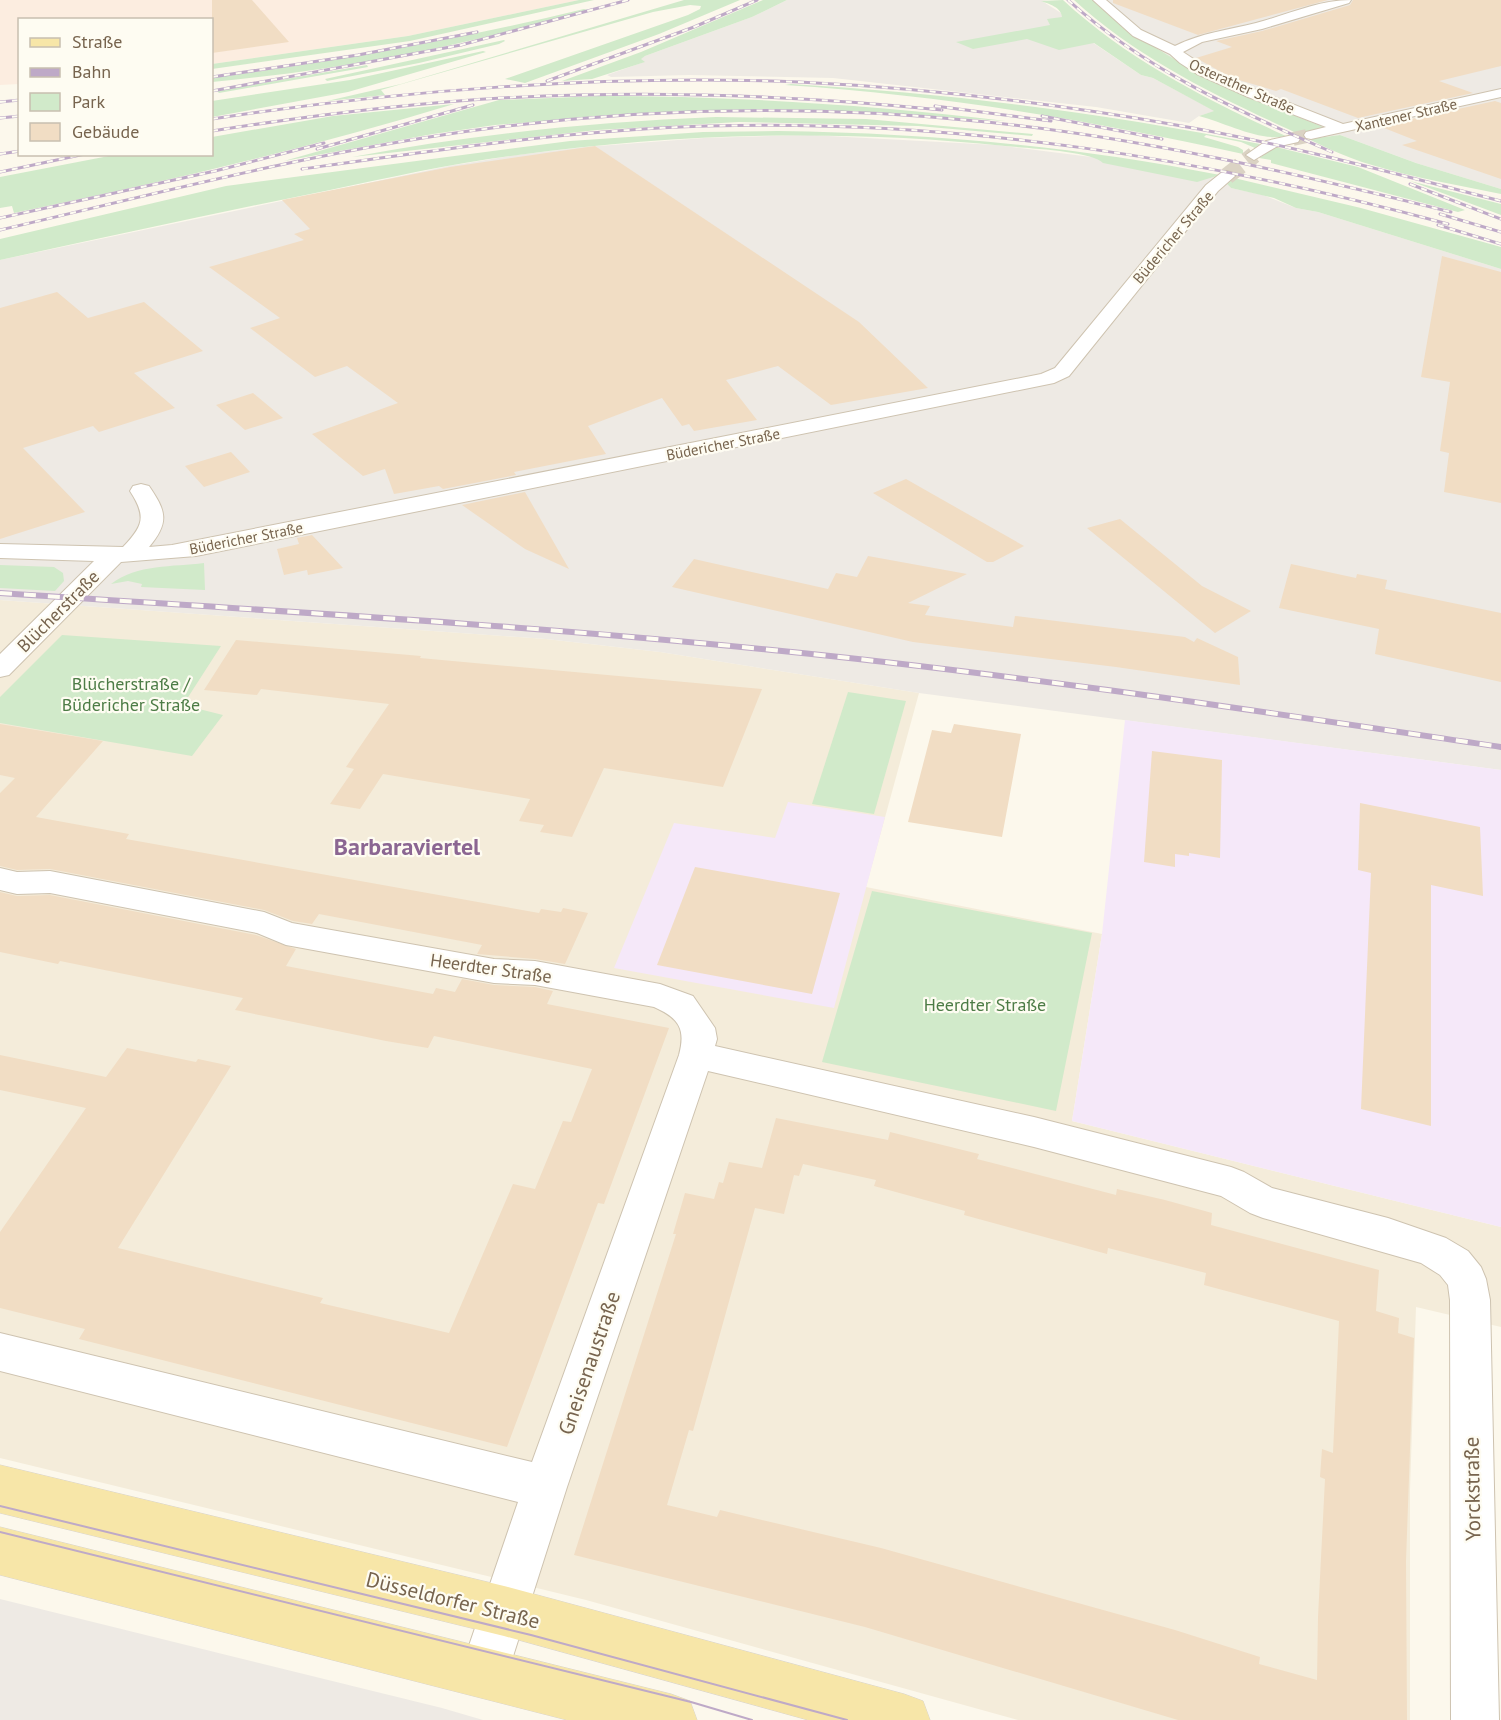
<svg xmlns="http://www.w3.org/2000/svg" width="1501" height="1720" viewBox="0 0 1501 1720" font-family="'PT Sans',sans-serif">
  <style>
    .residential { fill: #f4ecda }
    .commercial { fill: #fcede0 }
    .industrial { fill: #eeeae4 }
    .education { fill: #f5e8f9 }
    .green { fill: #d1eaca }
    .building { fill: #f1ddc4; fill-rule: evenodd }
    .lines { fill: none; stroke-linecap: round; stroke-linejoin: round }
    .minor-tunnel-far1 { stroke: #dbd3c4; stroke-width: 14; stroke-dasharray: 14 7; stroke-linecap: butt }
    .minor-tunnel { stroke: #dbd3c4; stroke-width: 17; stroke-dasharray: 17 8; stroke-linecap: butt }
    .minor-casing { stroke: #cec3b0; stroke-width: 2 }
    .primary-casing { stroke: #d9d4cd; stroke-width: 1 }
    .minor { fill: #fff; fill-rule: evenodd }
    .primary { fill: #f7e6a8; fill-rule: evenodd }
    .tram { stroke: #bea9c7; stroke-width: 2 }
    .rail-far1-casing { stroke: #bea9c7; stroke-width: 3 }
    .rail-casing { stroke: #bea9c7; stroke-width: 6 }
    .rail-far1 { stroke: #fefcf2; stroke-width: 2; stroke-dasharray: 6; stroke-linecap: butt }
    .rail { stroke: #fefcf2; stroke-width: 4; stroke-dasharray: 12; stroke-linecap: butt }
    .labels { text-anchor: middle; dominant-baseline: central; stroke-width: 4.5; stroke-linejoin: round; paint-order: stroke }
    .far-street-label { font-size: 15px; fill: #77644e; stroke: #fefcf2 }
    .street-label { font-size: 18px; fill: #77644e; stroke: #fefcf2 }
    .park-label { font-size: 18px; fill: #4d7c46; stroke: #fefcf2 }
    .near-street-label { font-size: 21px; fill: #77644e; stroke: #fefcf2 }
    .district-label { font-size: 24px; font-weight: bold; fill: #8b6692; stroke: #fefcf2 }
  </style>
  <rect width="100%" height="100%" fill="#fcf8ec"/>
  <path class="residential" d="M0,600L546,639L660,652L919,693L866,887L1102,934L1072,1121L1501,1227V1327L1416,1307L1410,1490V1720H1018L586,1600L0,1458Z"/>
  <path class="commercial" d="M0,0H579L408,36L212,64V20H20L19,84L0,85Z"/>
  <g class="industrial">
    <path d="M787,0H1048L1042,1L1061,13L1065,24L1141,75L1153,78L1215,111L1199,116L1189,123L1096,107L833,78L689,75L611,77L607,75L644,62L640,59L645,56L752,17Z"/>
    <path d="M1095,0H1501V189L1416,163L1340,135L1317,138L1307,134L1243,94L1183,65L1123,27Z"/>
    <path d="M810,135L996,145L1099,158L1200,179L1220,175L1234,178L1227,184L1231,188L1263,195L1296,208L1318,212L1501,269V770L919,693L660,652L546,639L0,600V260L449,166L516,155L585,147L704,138Z"/>
    <path d="M0,1599L442,1708L483,1720H0Z"/>
  </g>
  <g class="education">
    <path d="M1125,720L1501,770V1227L1072,1121L1102,934Z"/>
    <path d="M788,802L885,817L834,1008L614,968L674,823L775,838Z"/>
  </g>
  <g class="green">
    <path d="M579,0H594L410,41L212,69V64L408,36Z"/>
    <path d="M684,0H740L659,34L525,83L505,79L688,15L700,9L701,6L690,5L653,12L381,90L385,95L327,101L401,84Z"/>
    <path d="M763,0H787L752,17L645,56L641,59L645,62L592,79L562,81L641,52Z"/>
    <path d="M1063,0C1128,60 1207,100 1286,136C1260,142 1226,123 1199,116L1214,111L1153,78L1141,75L1094,43L1059,50L1027,39L973,49L956,42L1050,25L1047,19L1062,17C1061,7 1049,4 1041,1Z"/>
    <path d="M1074,0H1095C1161,63 1240,93 1323,127L1319,131L1308,134L1317,138L1340,135L1416,163L1501,189V194C1458,185 1414,178 1372,165C1343,157 1315,142 1288,129C1212,94 1136,57 1074,0Z"/>
    <path d="M584,9L588,10C465,46 339,70 212,82V78C337,61 461,39 584,9Z"/>
    <path d="M504,40L505,41L499,44L419,63L327,81L325,79Z"/>
    <path d="M483,51L486,52L348,92L212,117V101L350,80Z"/>
    <path d="M367,65L368,67L219,93L217,91Z"/>
    <path d="M791,84C949,93 1105,113 1260,144L1255,148L1241,142L1206,135L1204,137L1238,147L1243,150V154C1090,120 941,95 785,85Z"/>
    <path d="M600,96C736,96 871,105 1006,121L816,110L649,113L495,125L433,134L284,161L499,100Z"/>
    <path d="M454,104C310,148 161,183 14,213L12,206L0,208V177L114,155L212,154V137L333,116Z"/>
    <path d="M716,117L866,119L1033,134L1032,136L918,126L739,122L597,130L352,157C473,134 594,122 716,117Z"/>
    <path d="M778,131C927,133 1074,146 1220,175L1197,182L1103,163C1093,151 1024,148 1005,146C844,129 679,133 518,155C454,163 392,177 330,190C220,212 110,236 0,260V239L226,186L570,141L703,132Z"/>
    <path d="M1276,147L1358,167L1465,210L1458,212L1271,163V160L1259,158Z"/>
    <path d="M1234,178L1361,208L1501,247V269L1318,212L1296,208L1274,198L1231,188L1227,184Z"/>
    <path d="M1410,181L1501,204V215L1421,185Z"/>
    <path d="M204,563L205,590L141,587L142,584L128,581L111,584C137,564 173,567 204,563Z"/>
    <path d="M0,565L54,567L63,573L64,581L55,591L0,588Z"/>
    <path d="M62,635L221,646L183,705L223,715L192,756L0,723V697Z"/>
    <path d="M848,692L906,701L874,814L812,804Z"/>
    <path d="M872,891L1092,933L1056,1111L822,1062Z"/>
  </g>
  <g class="building">
    <path d="M212,0H252L289,42L212,53Z"/>
    <path d="M1113,0H1328L1198,35L1113,3Z"/>
    <path d="M1353,0H1501V66L1439,81L1473,93L1358,118L1281,89L1276,91L1232,78L1196,58L1232,47L1216,41L1262,31L1350,5Z"/>
    <path d="M1495,101L1501,103V179L1402,145L1417,141L1379,126Z"/>
    <path d="M595,146L859,322L928,388L831,405L778,366L726,380L757,420L694,431L689,424L682,426L662,398L588,426L606,454L514,472L516,475L443,489L439,486L394,494L385,469L363,476L312,434L398,403L347,366L315,377L250,328L280,318L209,267L304,240L294,234L310,229L282,200L450,167Z"/>
    <path d="M1442,256L1501,272V503L1444,492L1449,453L1440,451L1450,382L1421,377Z"/>
    <path d="M57,292L88,318L144,302L203,351L134,373L175,408L99,432L93,426L23,448L85,512L0,539V308Z"/>
    <path d="M253,393L283,418L245,430L216,405Z"/>
    <path d="M231,452L250,472L204,487L185,466Z"/>
    <path d="M906,479L1024,546L993,562H987L873,493Z"/>
    <path d="M525,492L569,569L525,549L462,505Z"/>
    <path d="M1120,519L1202,586L1251,611L1215,633L1087,528Z"/>
    <path d="M312,535L343,568L308,575L307,570L284,575L277,549L299,544L297,538Z"/>
    <path d="M868,556L967,574L908,603L930,606L925,615L1013,627L1015,616L1185,637L1194,642L1197,638L1238,657L1240,685L1116,667L913,642L672,587L694,559L828,589L836,573L857,577Z"/>
    <path d="M1291,564L1356,578L1357,574L1387,580L1385,589L1501,613V682L1375,654L1379,629L1279,608Z"/>
    <path d="M236,640L421,656L420,658L762,689L723,787L604,768L572,837L540,832L544,825L519,821L530,799L383,774L360,809L330,804L354,769L346,767L389,704L261,689L257,695L204,690Z"/>
    <path d="M0,724L103,741L36,817L129,834L126,839L539,913L541,909L561,912L563,908L588,913L565,964L535,959L477,954L482,945L319,914L312,924L293,921L264,910L50,869L17,870L0,866V793L15,778L0,775Z"/>
    <path d="M954,724L1021,734L1002,837L908,822L932,730L951,733Z"/>
    <path d="M1152,751L1222,760L1220,858L1189,853V856L1175,854V867L1144,862Z"/>
    <path d="M1360,803L1480,827L1483,896L1431,885V1126L1361,1109L1371,873L1358,870Z"/>
    <path d="M695,867L840,893L812,994L657,965Z"/>
    <path d="M0,892L17,896L50,895L256,935L296,949L286,966L433,994L436,988L455,992L462,979L494,985L535,987L553,991L547,1004L669,1028L604,1204L598,1203L507,1447L79,1339L85,1329L0,1308V1232L86,1108L0,1090V1055L106,1077L127,1048L196,1062L198,1059L231,1066L118,1248L323,1298L320,1303L449,1333L513,1184L535,1189L563,1121L571,1122L592,1069L434,1036L428,1048L386,1041L235,1010L243,998L60,961L58,964L0,952Z"/>
    <path d="M776,1118L888,1140L890,1132L979,1154L977,1159L1116,1195L1117,1189L1165,1200L1212,1213L1211,1225L1379,1270L1376,1311L1399,1318L1398,1333L1414,1338L1406,1561L1407,1720H1178L865,1627L574,1555L676,1234H673L685,1193L714,1199L719,1182L723,1183L729,1162L762,1168ZM803,1164L876,1180L874,1186L965,1211L964,1215L1107,1254L1108,1248L1206,1273L1204,1285L1339,1321L1333,1453L1322,1449L1320,1477L1325,1479L1318,1617L1317,1680L1259,1664L1260,1657L1175,1630L881,1548L720,1510L717,1517L667,1505L689,1430L693,1431L755,1208L784,1214L794,1175L799,1176Z"/>
  </g>
  <g class="lines">
    <path class="minor-tunnel-far1" d="M1293,139L1311,135"/>
    <path class="minor-tunnel" d="M1227,176L1254,155"/>
    <defs>
      <g id="minor">
        <path d="M1093,0H1106L1141,30L1175,46C1201,33 1228,30 1256,23C1287,15 1318,0 1351,0L1349,3L1262,29L1202,42L1183,52L1207,68L1231,80L1343,124L1501,89V97L1311,139L1306,138L1304,135L1306,132L1326,127L1248,97L1197,74L1180,63L1170,54L1133,36Z"/>
        <path d="M1293,135L1300,139L1298,142L1276,147L1254,160L1246,155L1266,141Z"/>
        <path d="M1227,171L1233,173L1235,176L1218,191L1069,376L1054,383L196,556L121,562L9,675L0,677V654L94,561L0,558V544L123,547C143,526 147,517 130,491L133,486L141,484L149,486C166,511 170,522 149,547L172,545L1041,374L1055,368L1206,185L1221,173Z"/>
        <path d="M0,868L17,872L50,871L264,912L292,923L494,959L535,961L660,984L693,996L715,1028L717,1039L715,1046L1034,1117L1231,1167L1244,1172L1272,1188L1388,1218L1446,1238L1468,1251L1481,1267L1486,1279L1490,1300L1499,1720H1451L1450,1300L1448,1285L1440,1275L1421,1263L1263,1218L1250,1213L1221,1196L1034,1147L708,1071L567,1487L508,1672L501,1689L484,1696L467,1689L460,1672L518,1502L0,1371V1333L532,1462L679,1055C686,1029 679,1018 654,1007L535,985L494,983L286,945L257,933L50,893L17,894L0,890Z"/>
      </g>
      <g id="primary">
        <path d="M0,1465L504,1586L904,1694L923,1701L930,1720H808L504,1636L0,1513Z"/>
        <path d="M0,1527L671,1694L690,1701L697,1720H567L0,1575Z"/>
      </g>
    </defs>
    <use href="#minor" class="minor-casing"/>
    <use href="#primary" class="primary-casing"/>
    <use href="#minor" class="minor"/>
    <use href="#primary" class="primary"/>
    <g class="tram">
      <path d="M0,1506L531,1635L847,1720"/>
      <path d="M0,1532L691,1702L752,1720"/>
    </g>
    <defs>
      <g id="rail-far1">
        <path d="M1068,0C1145,70 1238,111 1332,152"/>
        <path d="M212,77L358,55L477,32"/>
        <path d="M547,81L694,27L757,0"/>
        <path d="M212,91L461,45L628,0"/>
        <path d="M0,102L20,100"/>
        <path d="M935,106L1051,121"/>
        <path d="M1042,116L1162,139"/>
        <path d="M0,118L20,116"/>
        <path d="M212,119C401,90 608,74 799,82C925,88 1052,103 1176,125C1286,144 1393,173 1501,201"/>
        <path d="M212,131C333,112 456,97 579,95C700,92 821,98 942,110"/>
        <path d="M317,149L473,105"/>
        <path d="M0,154L20,151"/>
        <path d="M302,169C436,150 571,130 707,126C962,119 1203,158 1448,224"/>
        <path d="M0,172L85,154"/>
        <path d="M1410,184L1501,219"/>
        <path d="M1440,214L1501,232"/>
        <path d="M0,218L215,171L324,143"/>
        <path d="M1438,225L1501,244"/>
        <path d="M0,230C163,192 326,149 492,128C656,107 822,105 987,122C1144,138 1298,174 1451,212"/>
      </g>
      <path id="rail" d="M0,593C257,610 515,624 772,650C1016,674 1258,711 1501,747"/>
    </defs>
    <use href="#rail-far1" class="rail-far1-casing"/>
    <use href="#rail" class="rail-casing"/>
    <use href="#rail-far1" class="rail-far1"/>
    <use href="#rail" class="rail"/>
  </g>
  <g class="labels">
    <g class="far-street-label">
      <text transform="translate(1242 86) rotate(24)">Osterather Straße</text>
      <text transform="translate(1406 115) rotate(-13)">Xantener Straße</text>
      <text transform="translate(1173 237) rotate(-50)">Büdericher Straße</text>
      <text transform="translate(723 444) rotate(-11)">Büdericher Straße</text>
      <text transform="translate(246 538) rotate(-11)">Büdericher Straße</text>
    </g>
    <g class="street-label">
      <text transform="translate(58 611) rotate(-45)">Blücherstraße</text>
      <text transform="translate(491 968) rotate(8)">Heerdter Straße</text>
    </g>
    <g class="park-label">
      <text x="131" y="683">Blücherstraße /<tspan x="131" dy="21">Büdericher Straße</tspan></text>
      <text x="985" y="1004">Heerdter Straße</text>
    </g>
    <g class="near-street-label">
      <text transform="translate(589 1363) rotate(-71)">Gneisenaustraße</text>
      <text transform="translate(1472 1489) rotate(-91)">Yorckstraße</text>
      <text transform="translate(453 1600) rotate(14)">Düsseldorfer Straße</text>
    </g>
    <g class="district-label">
      <text x="407" y="846">Barbaraviertel</text>
    </g>
  </g>
  <rect x="18" y="18" width="195" height="138" fill="#fefcf2" stroke="#c8bfb0" stroke-width="1.5"/>
  <rect x="30" y="38" width="30" height="9" fill="#f7e6a8" stroke="#c8bfb0" stroke-width="1.5"/>
  <text x="72" y="48" font-size="18" fill="#77644e">Straße</text>
  <rect x="30" y="68" width="30" height="9" fill="#bea9c7" stroke="#c8bfb0" stroke-width="1.5"/>
  <text x="72" y="78" font-size="18" fill="#77644e">Bahn</text>
  <rect x="30" y="93" width="30" height="18" fill="#d1eaca" stroke="#c8bfb0" stroke-width="1.5"/>
  <text x="72" y="108" font-size="18" fill="#77644e">Park</text>
  <rect x="30" y="123" width="30" height="18" fill="#f1ddc4" stroke="#c8bfb0" stroke-width="1.5"/>
  <text x="72" y="138" font-size="18" fill="#77644e">Gebäude</text>
</svg>
